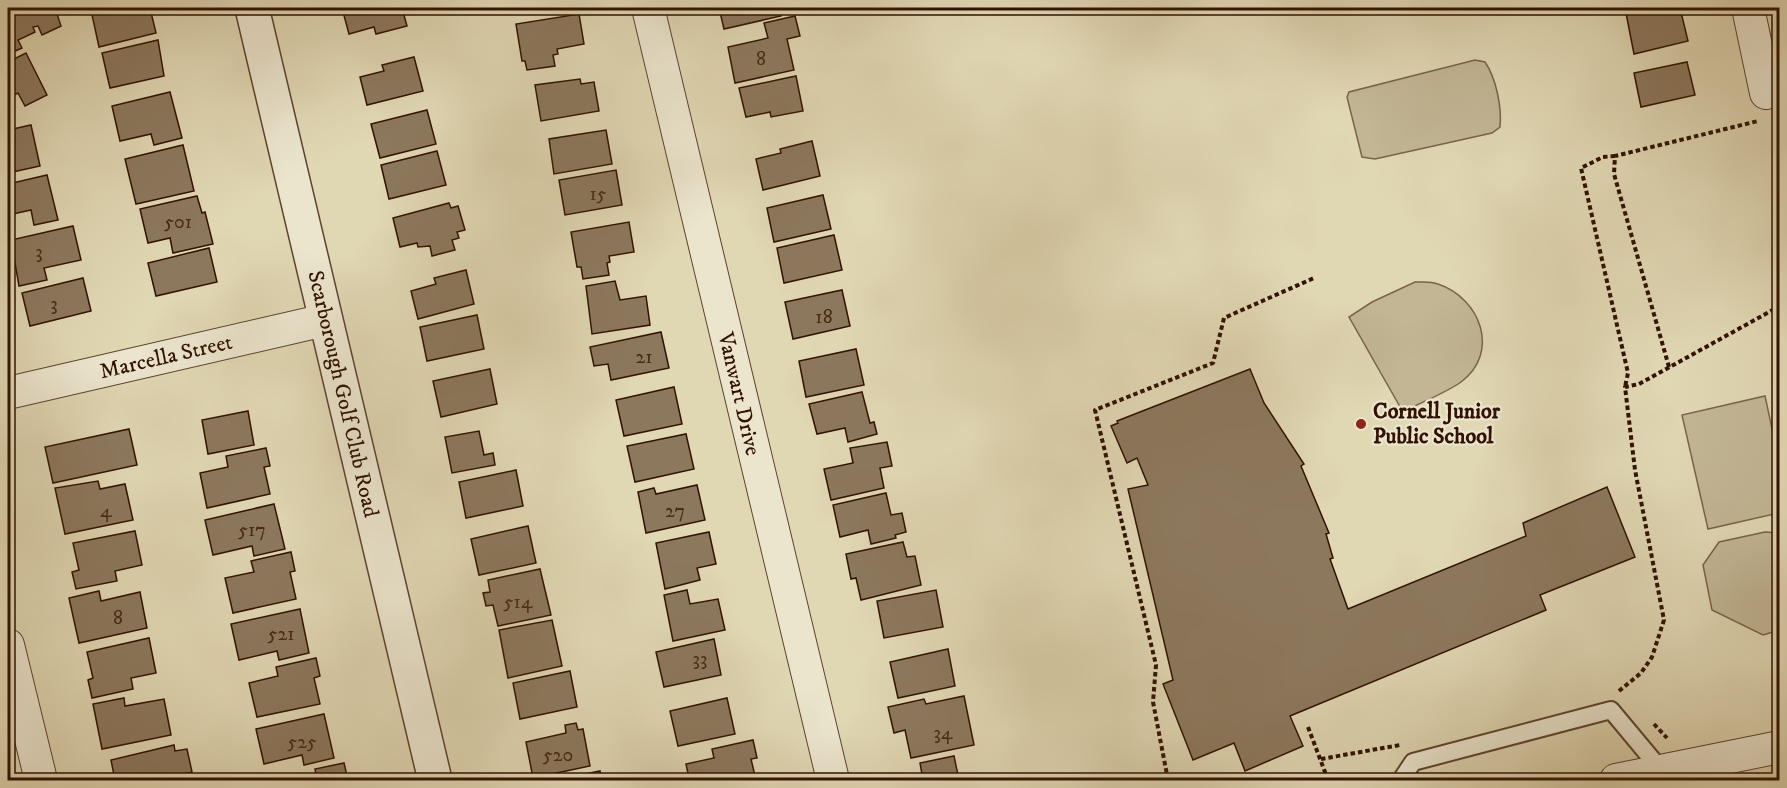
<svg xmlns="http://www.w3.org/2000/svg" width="1787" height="788" viewBox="0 0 1787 788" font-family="'IM FELL DW Pica',serif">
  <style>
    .green { fill: #c2b695; stroke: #7a644a; stroke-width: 1.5 }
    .building { fill: #8c785d; stroke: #311200; stroke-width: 1.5 }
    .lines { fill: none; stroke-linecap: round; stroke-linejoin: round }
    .service-casing { stroke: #5d432d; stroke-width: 20 }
    .minor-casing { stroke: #5d432d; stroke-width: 34 }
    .tertiary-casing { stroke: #5d432d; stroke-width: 36 }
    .path { stroke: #311200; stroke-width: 4; stroke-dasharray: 4.5 3; stroke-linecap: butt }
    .service { stroke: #ebe5ce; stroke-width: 16 }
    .minor { stroke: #ebe5ce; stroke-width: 32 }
    .tertiary { stroke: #ebe5ce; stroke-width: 33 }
    .poi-dot { fill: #8f2418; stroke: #ebe5ce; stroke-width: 2 }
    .labels { text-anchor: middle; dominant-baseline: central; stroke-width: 4.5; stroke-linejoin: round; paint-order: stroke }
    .number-label { font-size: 20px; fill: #482c17 }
    .street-label { font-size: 22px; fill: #311200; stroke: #ebe5ce }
    .poi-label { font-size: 22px; font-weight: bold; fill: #311200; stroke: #ebe5ce; text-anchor: start }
  </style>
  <rect width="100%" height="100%" fill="#e0d7b3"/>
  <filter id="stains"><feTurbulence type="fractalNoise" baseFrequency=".00333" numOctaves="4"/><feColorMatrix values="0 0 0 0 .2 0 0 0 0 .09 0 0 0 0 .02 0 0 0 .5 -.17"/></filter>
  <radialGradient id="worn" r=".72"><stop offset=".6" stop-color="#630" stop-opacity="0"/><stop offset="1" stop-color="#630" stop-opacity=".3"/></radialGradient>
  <g class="green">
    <path d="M1475,60L1485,62C1496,78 1502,107 1500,127L1492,133L1375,159L1362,157L1347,97L1349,92Z"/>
    <path d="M1415,282C1422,282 1431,281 1438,284C1480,298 1501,352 1461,382C1444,394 1421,402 1403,412L1349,317L1372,302Z"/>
    <path d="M1765,396L1779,461V513L1708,529L1682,415Z"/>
    <path d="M1765,532L1779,533L1780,630L1763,635L1712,610L1703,565L1719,542Z"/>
  </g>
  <g class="building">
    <path d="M8,8H23L26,13L55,8L61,26L42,35L38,26L33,27L35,32L18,40L22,48L8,54Z"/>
    <path d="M102,8H150L156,33L99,47L91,10Z"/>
    <path d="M342,8H402L407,26L376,34L374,27L349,34Z"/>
    <path d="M719,8H779L781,16L724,29Z"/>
    <path d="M1625,8H1680L1688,41L1634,54Z"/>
    <path d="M579,14L584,44L557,49L558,54L553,55L555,66L527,70L525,61H522L516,24Z"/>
    <path d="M795,16L800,36L787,39L794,70L735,83L728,47L768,38L764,23Z"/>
    <path d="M158,40L164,76L110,88L102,53Z"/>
    <path d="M26,53L47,95L25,106L18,93L8,98V62Z"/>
    <path d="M414,57L423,91L367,105L360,77L384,71L382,65Z"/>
    <path d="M1687,62L1695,95L1641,107L1634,73Z"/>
    <path d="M796,76L803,111L771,117L770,112L746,117L739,88Z"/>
    <path d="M580,79L581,84L594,82L599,111L541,121L535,85Z"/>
    <path d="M170,92L182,138L154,145L151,134L120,141L112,106Z"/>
    <path d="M427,110L436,144L380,158L371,124Z"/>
    <path d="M31,125L40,166L8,173V130Z"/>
    <path d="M606,130L612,164L554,174L549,139Z"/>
    <path d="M812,141L820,176L763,190L756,159L781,153L780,149Z"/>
    <path d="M183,145L194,191L136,204L125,159Z"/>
    <path d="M437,151L446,185L389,199L381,165Z"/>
    <path d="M616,170L622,205L565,215L559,180Z"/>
    <path d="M47,175L58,220L34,225L31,210L8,215V184Z"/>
    <path d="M823,195L831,229L774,242L767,208Z"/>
    <path d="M197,196L202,213L205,212L213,244L173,253L170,238L148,243L140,209Z"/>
    <path d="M449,203L451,208L458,206L465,230L457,232L459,238L452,240L455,250L432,256L430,246L418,247L417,243L400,247L393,218Z"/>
    <path d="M629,222L634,252L609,256L610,262L607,263L609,275L583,279L581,267H577L571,232Z"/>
    <path d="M73,226L81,260L44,268L47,280L19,286L11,240Z"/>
    <path d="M834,235L842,270L784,283L777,248Z"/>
    <path d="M209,248L217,282L156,296L148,263Z"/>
    <path d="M466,270L474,304L418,319L411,291L436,284L434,278Z"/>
    <path d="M83,278L91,311L30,326L22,293Z"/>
    <path d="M615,281L620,300L646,296L650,325L592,334L586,286Z"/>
    <path d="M842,290L850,326L793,339L785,302Z"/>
    <path d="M477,315L484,349L427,361L420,327Z"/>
    <path d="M661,332L669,368L611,380L608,364L594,366L590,347Z"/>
    <path d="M856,349L864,385L806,397L799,361Z"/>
    <path d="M490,369L497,404L441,417L433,381Z"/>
    <path d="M1250,369L1264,403L1304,464L1301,466L1329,533L1326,534L1333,558L1330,559L1348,609L1526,536L1523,523L1607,487L1635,557L1540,595L1546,610L1290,716L1303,746L1245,771L1234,743L1193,760L1163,684L1173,680L1128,489L1148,485L1137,458L1127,463L1111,426L1118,423L1117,421Z"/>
    <path d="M674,387L682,424L624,436L616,400Z"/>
    <path d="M862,392L870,423L874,422L877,434L848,442L845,428L817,434L809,404Z"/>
    <path d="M248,411L254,445L208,454L202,420Z"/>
    <path d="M129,429L137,465L53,483L45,447Z"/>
    <path d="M479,431L484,455L493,453L495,465L452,473L445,437Z"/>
    <path d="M686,434L694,469L635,482L627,446Z"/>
    <path d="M887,442L892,466L880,468L884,488L831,500L824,469L853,463L850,448Z"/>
    <path d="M266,448L270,466L264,467L270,494L207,508L200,473L228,467L226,456Z"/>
    <path d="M516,470L523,506L466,518L459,482Z"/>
    <path d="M98,481L100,489L125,484L133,520L65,534L55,488Z"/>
    <path d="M697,485L705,520L646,533L638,492L654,488L656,494Z"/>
    <path d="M886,493L891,515L902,513L906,532L895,535L896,538L871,544L868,530L840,537L833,505Z"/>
    <path d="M274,504L285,549L254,556L252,546L213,555L205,520Z"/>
    <path d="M528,526L536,563L479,575L471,539Z"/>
    <path d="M135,531L142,565L115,571L117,581L76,589L72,572L79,570L73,543Z"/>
    <path d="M709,532L716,564L697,568L700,580L665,589L656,543Z"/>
    <path d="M903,542L907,557L915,556L921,585L861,600L856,578L851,579L846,554Z"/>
    <path d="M291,552L295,571L290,572L296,599L233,613L225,578L254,572L251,561Z"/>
    <path d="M540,569L551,615L498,626L493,605L486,606L483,593L490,592L488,580Z"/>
    <path d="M687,590L690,604L718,599L725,630L673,641L664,595Z"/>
    <path d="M936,590L943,627L884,638L877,601Z"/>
    <path d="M99,591L101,601L140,592L147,628L79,643L69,598Z"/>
    <path d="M300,609L309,653L279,660L277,651L239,660L231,624Z"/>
    <path d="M552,620L562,666L508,678L499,630Z"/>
    <path d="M149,638L156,673L131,678L133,689L92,698L88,680L93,678L87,652Z"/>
    <path d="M714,639L721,675L664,687L656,652Z"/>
    <path d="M948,649L955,686L898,698L890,662Z"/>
    <path d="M316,658L320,676L314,678L320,704L257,717L249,683L278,676L276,667Z"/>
    <path d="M570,671L577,707L520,719L513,683Z"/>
    <path d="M964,696L974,745L911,758L905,730L894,733L888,707L924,699L926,704Z"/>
    <path d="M124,698L125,706L164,699L171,735L102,749L93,704Z"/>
    <path d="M727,698L735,734L678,746L670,711Z"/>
    <path d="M324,714L334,758L304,765L302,755L264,764L256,729Z"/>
    <path d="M576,723L578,730L583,729L590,766L533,778L526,742L566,733L565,725Z"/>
    <path d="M753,740L757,758L751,759L756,780H678L689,778L686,764L714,758L712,749Z"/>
    <path d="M174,745L175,751L187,749L192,772L181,775V780H115L111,760Z"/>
    <path d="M954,756L959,780L976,777L977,780H923L920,763Z"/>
    <path d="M344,763L348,780H317L315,769Z"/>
    <path d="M600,771L602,780H557Z"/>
  </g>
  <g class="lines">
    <defs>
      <path id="service" d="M1401,780L1413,762L1611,710L1661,770"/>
      <g id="minor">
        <path d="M648,8L833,780"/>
        <path d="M1748,8L1766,93"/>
        <path d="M8,393L325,320"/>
        <path d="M8,645L41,780"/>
        <path d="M1616,780L1780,747"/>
      </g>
      <path id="tertiary" d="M252,8L435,780"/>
    </defs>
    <use href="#service" class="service-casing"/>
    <use href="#minor" class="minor-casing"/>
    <use href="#tertiary" class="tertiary-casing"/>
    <g class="path">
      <path d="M1615,156L1603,157L1581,168L1628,373L1625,387"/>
      <path d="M1669,367L1614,174L1615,156L1758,121"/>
      <path d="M1619,691L1641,673L1652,657L1664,620L1635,470L1625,387L1639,384L1780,306"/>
      <path d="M1654,724L1667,738"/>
      <path d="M1308,727L1328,780"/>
      <path d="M1321,759L1400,745"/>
      <path d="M1168,780L1153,702L1156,665L1095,410L1213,363L1224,318L1314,278"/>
    </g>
    <use href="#service" class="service"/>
    <use href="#minor" class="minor"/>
    <use href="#tertiary" class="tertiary"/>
  </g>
  <circle class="poi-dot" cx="1361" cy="424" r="6"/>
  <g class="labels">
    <g class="number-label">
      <text x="761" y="59">8</text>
      <text x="598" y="194">15</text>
      <text x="178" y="222">501</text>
      <text x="39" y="252">3</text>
      <text x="54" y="304">3</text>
      <text x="824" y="317">18</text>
      <text x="644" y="357">21</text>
      <text x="106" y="511">4</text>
      <text x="675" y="511">27</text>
      <text x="252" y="530">517</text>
      <text x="518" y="602">514</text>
      <text x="118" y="618">8</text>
      <text x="281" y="634">521</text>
      <text x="700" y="659">33</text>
      <text x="943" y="733">34</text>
      <text x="302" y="742">525</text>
      <text x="558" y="755">520</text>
    </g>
    <g class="street-label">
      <text transform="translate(166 357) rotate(-13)">Marcella Street</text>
      <text transform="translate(343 394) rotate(77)">Scarborough Golf Club Road</text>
      <text transform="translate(739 394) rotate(77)">Vanwart Drive</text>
    </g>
    <g class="poi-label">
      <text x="1373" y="411">Cornell Junior<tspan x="1373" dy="25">Public School</tspan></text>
    </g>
  </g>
  <rect width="1787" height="788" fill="none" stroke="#e0d7b3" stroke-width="30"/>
  <rect x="9" y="9" width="1769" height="770" fill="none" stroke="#311200" stroke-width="3"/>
  <rect x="15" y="15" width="1757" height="758" fill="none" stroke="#311200" stroke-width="1.5"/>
  <rect width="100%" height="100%" filter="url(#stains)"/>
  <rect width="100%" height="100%" fill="url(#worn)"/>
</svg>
